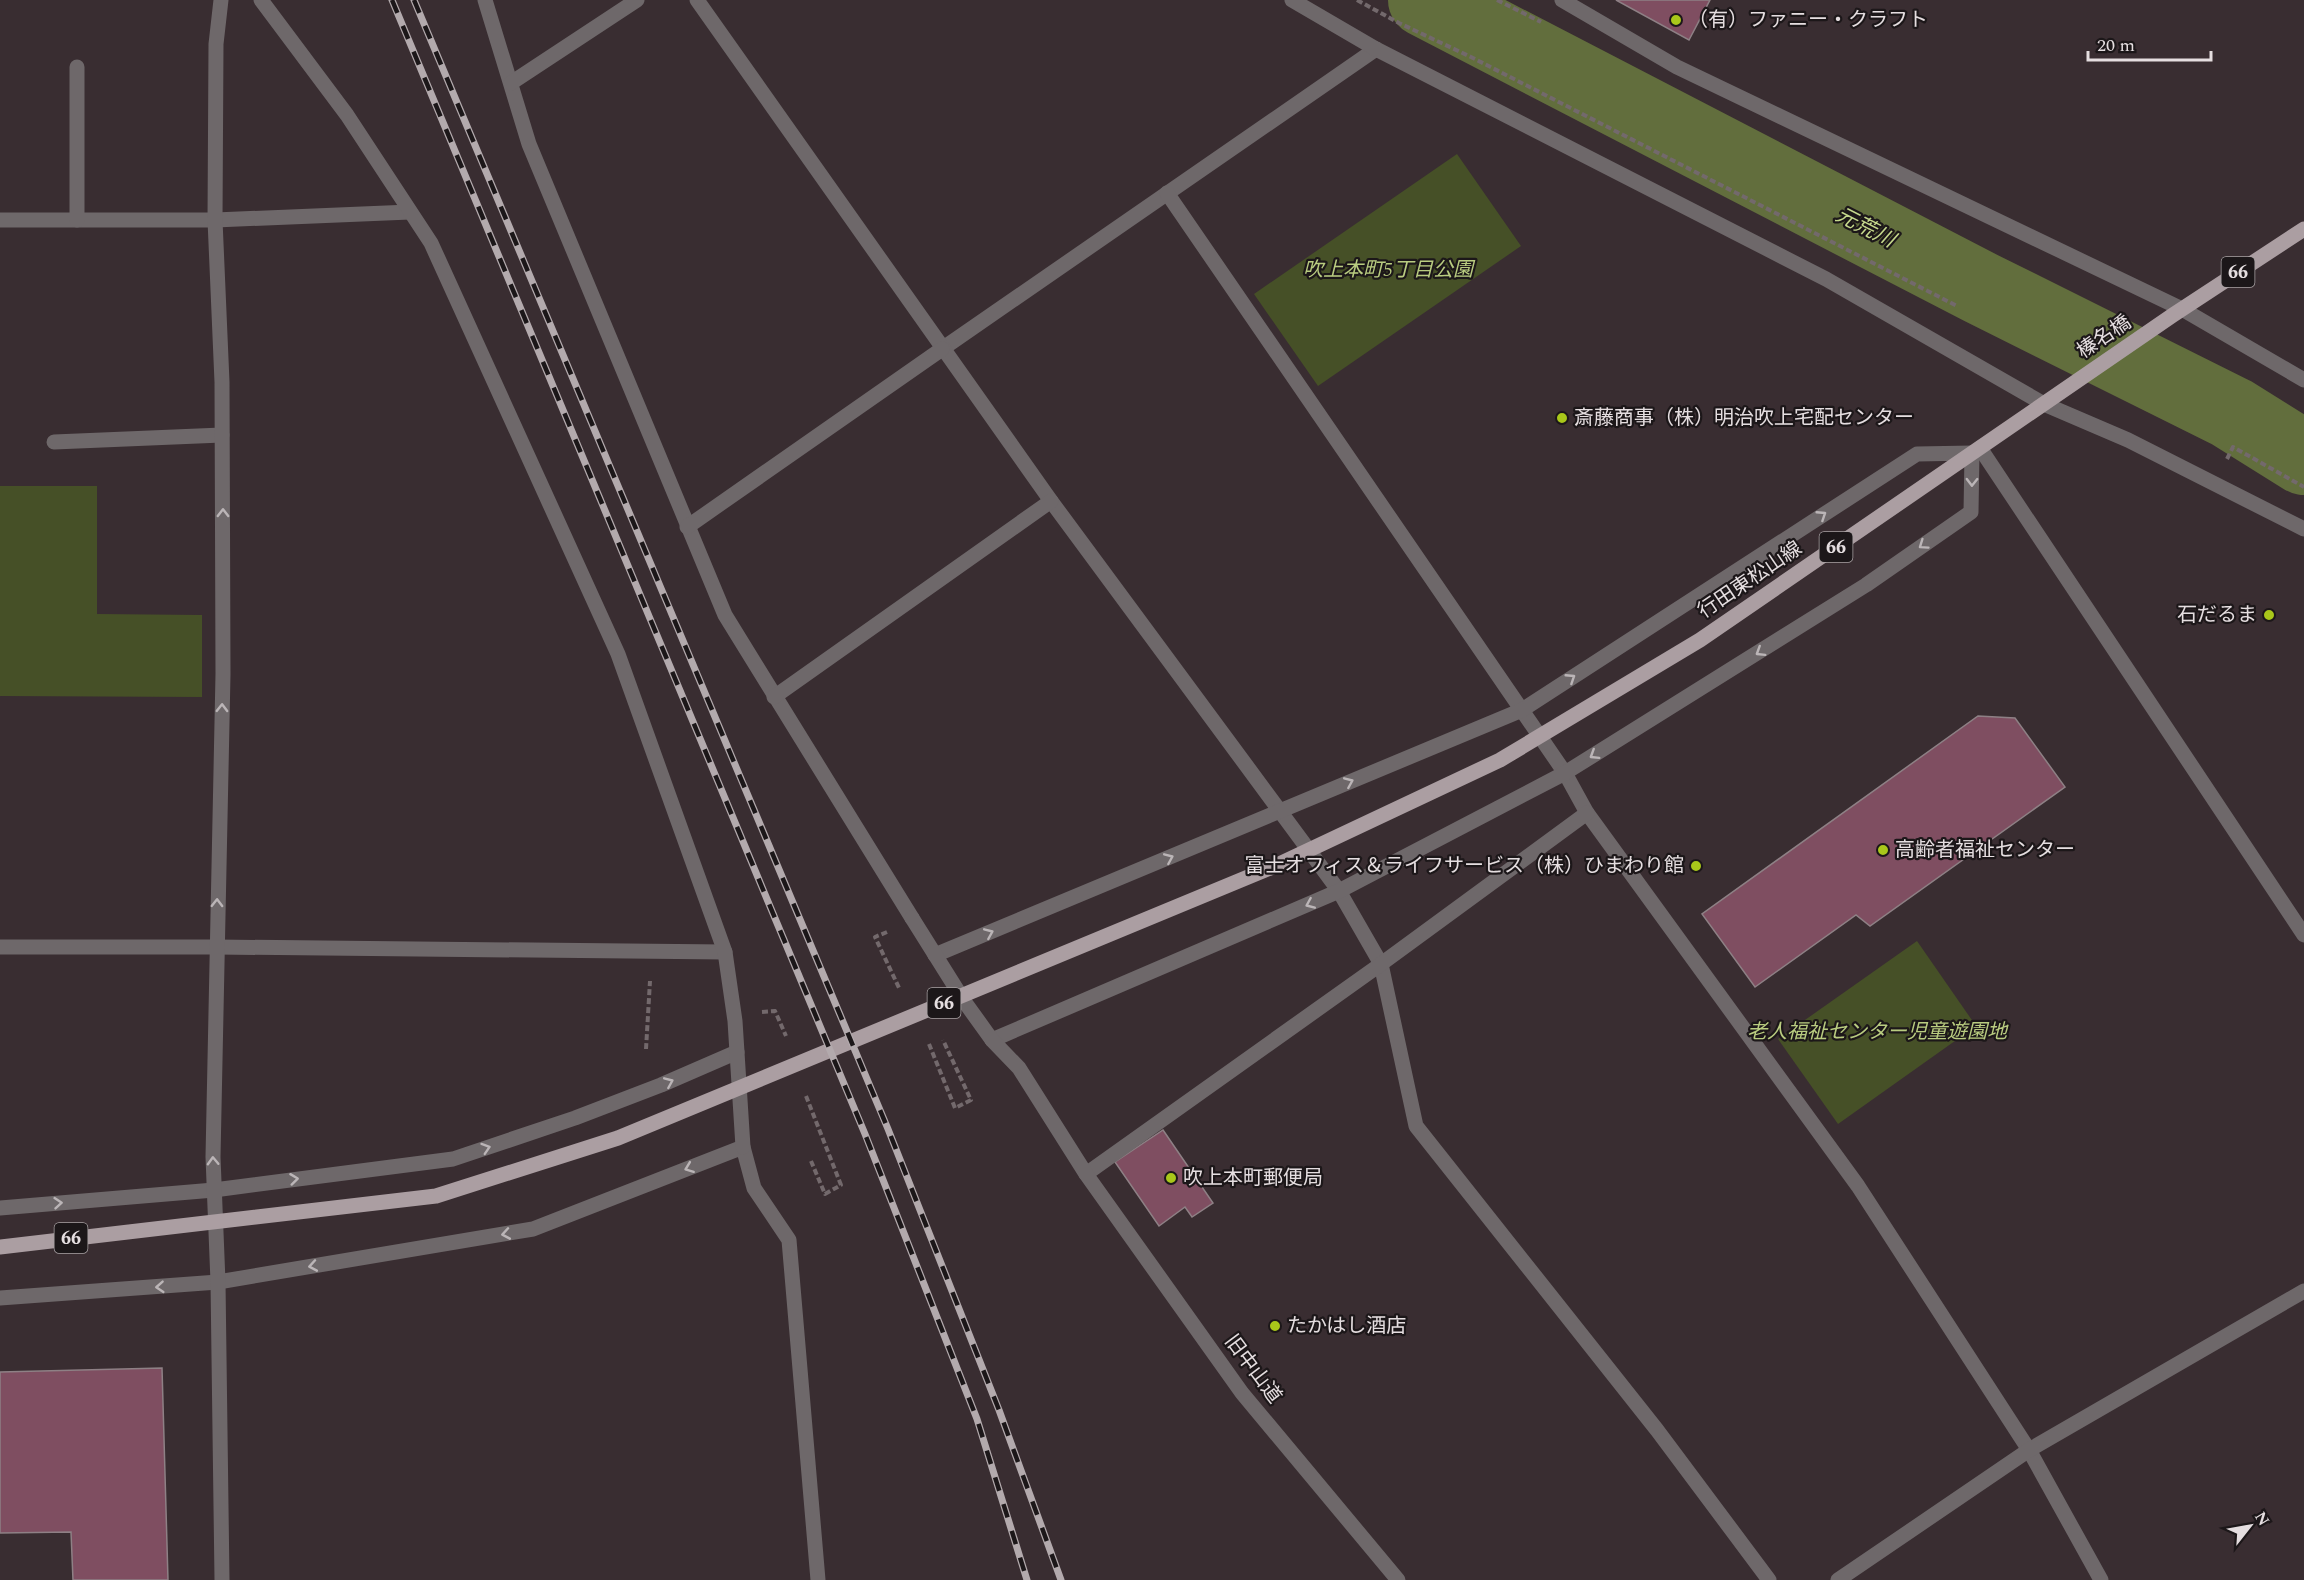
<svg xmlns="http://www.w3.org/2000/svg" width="2304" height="1580" viewBox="0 0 2304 1580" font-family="Spectral,'Noto Sans JP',serif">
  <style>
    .green { fill: #465027 }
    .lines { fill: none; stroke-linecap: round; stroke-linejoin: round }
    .river { stroke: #626e3d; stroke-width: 74 }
    .building { fill: #7f4e61; stroke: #8e8085; stroke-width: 1.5 }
    .path { stroke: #73696c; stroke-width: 4; stroke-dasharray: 6 3; stroke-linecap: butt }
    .service { stroke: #6e686a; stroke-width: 15 }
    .minor { stroke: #6e686a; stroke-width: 15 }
    .tertiary { stroke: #6e686a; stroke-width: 15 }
    .primary { stroke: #ab9ea2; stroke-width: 15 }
    .rail-casing { stroke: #b3aaad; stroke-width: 7 }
    .rail { stroke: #1c1719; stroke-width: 4.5; stroke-dasharray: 14; stroke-linecap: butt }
    .oneway { stroke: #bbb5b7 }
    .poi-dot { fill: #a9c71a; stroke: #1c1719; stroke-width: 2 }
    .labels { text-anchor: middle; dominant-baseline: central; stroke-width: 4.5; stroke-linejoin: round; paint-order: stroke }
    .shield { fill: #1c1719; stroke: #a9a2a4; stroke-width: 1.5 }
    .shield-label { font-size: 18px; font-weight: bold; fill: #e5dee0 }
    .poi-label { font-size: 20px; fill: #e5dee0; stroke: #1c1719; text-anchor: start }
    .park-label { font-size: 20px; font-style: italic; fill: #b9cc80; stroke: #1c1719 }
    .street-label { font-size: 20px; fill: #e5dee0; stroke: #1c1719 }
    .water-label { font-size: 21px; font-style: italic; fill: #c5d88c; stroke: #1c1719 }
  </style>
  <rect width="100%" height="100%" fill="#392d31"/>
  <g class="green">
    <path d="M1457,154L1521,246L1318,386L1254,294Z"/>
    <path d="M0,486H97V614L202,615V697L0,696Z"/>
    <path d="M1917,941L1976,1026L1838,1124L1778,1039Z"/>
  </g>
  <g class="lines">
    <path class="river" d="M1425,0L1981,288L2232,413L2304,458"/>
  </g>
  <g class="building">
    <path d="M1616,0H1710L1689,40Z"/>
    <path d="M1978,716L2015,718L2065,787L1870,926L1856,915L1755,987L1702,914Z"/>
    <path d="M1163,1130L1213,1203L1192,1217L1185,1207L1159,1226L1115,1162Z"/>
    <path d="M162,1368L168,1580H73L71,1532L0,1533V1372Z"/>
  </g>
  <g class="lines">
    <g class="path">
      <path d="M1357,0L1399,23L1471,57L1957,306"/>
      <path d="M1497,0L1541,22"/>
      <path d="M2227,459L2233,447L2304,487"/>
      <path d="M887,932L875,937L900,990"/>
      <path d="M762,1012L775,1011L786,1036"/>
      <path d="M929,1044L955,1108L971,1100L943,1040"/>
      <path d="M646,1049L650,981"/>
      <path d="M806,1096L841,1185L825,1194L811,1161"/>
    </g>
    <path class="service" d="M942,349L1376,49"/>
    <g class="minor">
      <path d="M485,0L529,144L725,615L912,918"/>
      <path d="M697,0L1051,501L1339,891L1381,964L1416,1126L1657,1430L1769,1580"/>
      <path d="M1292,0L1376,49L1826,279L2044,404L2128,440L2304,529"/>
      <path d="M1562,0L1677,67L2182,309L2304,380"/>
      <path d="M511,83L637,0"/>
      <path d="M1167,193L1565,773L1587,813L1858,1186L2029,1450L2101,1580"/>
      <path d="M0,220H215L410,212"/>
      <path d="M77,220V67"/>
      <path d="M54,442L222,435"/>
      <path d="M1980,448L2304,935"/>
      <path d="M687,527L942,349"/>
      <path d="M774,697L1051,501"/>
      <path d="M0,947H216L725,952"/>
      <path d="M935,955L1522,710L1917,454L1972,453L1971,512L1866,585L1565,773L1339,891L992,1040"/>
      <path d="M1086,1174L1381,964L1587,813"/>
      <path d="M0,1208L214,1190L453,1159L575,1118L661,1085L737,1052"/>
      <path d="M0,1298L218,1282L533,1229L743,1147L754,1188L789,1240L818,1580"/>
      <path d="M1838,1580L2029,1450L2304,1291"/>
    </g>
    <g class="tertiary">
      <path d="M221,0L216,44L215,220L222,382L223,674L213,1157L218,1282L222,1580"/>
      <path d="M261,0L347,115L431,243L618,654L725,952L735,1021L743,1147"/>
      <path d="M912,918L964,1001L992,1040L1019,1068L1086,1174L1242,1393L1398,1580"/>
    </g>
    <path class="primary" d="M0,1247L436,1196L618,1138L1275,866L1500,760L1700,640L2173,315L2304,229"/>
    <defs>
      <g id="rail">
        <path d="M392,0L865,1134L977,1419L1027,1580"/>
        <path d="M414,0L888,1129L999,1410L1061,1580"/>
      </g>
    </defs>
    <use href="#rail" class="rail-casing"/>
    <use href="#rail" class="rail"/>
  </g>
  <defs><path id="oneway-chevron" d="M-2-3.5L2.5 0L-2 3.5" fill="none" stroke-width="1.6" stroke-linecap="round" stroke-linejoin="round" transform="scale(1.5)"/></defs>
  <g class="oneway">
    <use href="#oneway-chevron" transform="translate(1972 482) rotate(91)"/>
    <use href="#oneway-chevron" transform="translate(223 513) rotate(-90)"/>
    <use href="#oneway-chevron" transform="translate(1822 515) rotate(-33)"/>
    <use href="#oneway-chevron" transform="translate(1923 545) rotate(145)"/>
    <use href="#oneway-chevron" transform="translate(1760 652) rotate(148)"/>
    <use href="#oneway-chevron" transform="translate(1571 678) rotate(-33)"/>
    <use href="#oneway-chevron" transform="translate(222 708) rotate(-89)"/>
    <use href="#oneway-chevron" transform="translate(1594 755) rotate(148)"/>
    <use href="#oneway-chevron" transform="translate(1349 782) rotate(-23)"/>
    <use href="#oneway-chevron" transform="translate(1169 858) rotate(-23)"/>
    <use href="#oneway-chevron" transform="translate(217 903) rotate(-89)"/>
    <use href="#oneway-chevron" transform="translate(1310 904) rotate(157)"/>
    <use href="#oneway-chevron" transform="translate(989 933) rotate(-23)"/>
    <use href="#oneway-chevron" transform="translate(669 1082) rotate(-23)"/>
    <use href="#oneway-chevron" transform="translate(486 1148) rotate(-18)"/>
    <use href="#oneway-chevron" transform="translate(213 1161) rotate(-92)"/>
    <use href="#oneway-chevron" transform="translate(689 1168) rotate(159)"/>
    <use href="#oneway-chevron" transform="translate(294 1179) rotate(-7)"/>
    <use href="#oneway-chevron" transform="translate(58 1203) rotate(-5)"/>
    <use href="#oneway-chevron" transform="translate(506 1234) rotate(170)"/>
    <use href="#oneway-chevron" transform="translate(313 1266) rotate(170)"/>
    <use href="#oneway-chevron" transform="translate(160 1287) rotate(176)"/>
  </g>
  <g class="poi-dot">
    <circle cx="1676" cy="20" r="6"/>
    <circle cx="1562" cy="418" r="6"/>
    <circle cx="2269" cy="615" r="6"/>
    <circle cx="1883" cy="850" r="6"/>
    <circle cx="1696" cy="866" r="6"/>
    <circle cx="1171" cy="1178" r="6"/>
    <circle cx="1275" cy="1326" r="6"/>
  </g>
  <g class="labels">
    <g class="shield">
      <rect x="2221.5" y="257" width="33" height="30" rx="4.5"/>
      <rect x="1819.5" y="532" width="33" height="30" rx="4.5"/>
      <rect x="927.5" y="988" width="33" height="30" rx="4.5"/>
      <rect x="54.5" y="1223" width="33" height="30" rx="4.5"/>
    </g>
    <g class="shield-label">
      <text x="2238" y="272">66</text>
      <text x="1836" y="547">66</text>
      <text x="944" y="1003">66</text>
      <text x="71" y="1238">66</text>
    </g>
    <g class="poi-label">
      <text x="1688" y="20">（有）ファニー・クラフト</text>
      <text x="1574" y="418">斎藤商事（株）明治吹上宅配センター</text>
      <text x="2257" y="615" text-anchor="end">石だるま</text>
      <text x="1895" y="850">高齢者福祉センター</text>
      <text x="1684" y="866" text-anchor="end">富士オフィス＆ライフサービス（株）ひまわり館</text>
      <text x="1183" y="1178">吹上本町郵便局</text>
      <text x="1287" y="1326">たかはし酒店</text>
    </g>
    <g class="park-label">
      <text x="1388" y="270">吹上本町5丁目公園</text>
      <text x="1877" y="1032">老人福祉センター児童遊園地</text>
    </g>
    <g class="street-label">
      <text transform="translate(2104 337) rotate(-34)">榛名橋</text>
      <text transform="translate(1750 580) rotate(-34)">行田東松山線</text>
      <text transform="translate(1253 1369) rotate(53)">旧中山道</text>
    </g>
    <g class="water-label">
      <text transform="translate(1865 228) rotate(27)">元荒川</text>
    </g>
  </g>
  <g transform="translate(2250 1526) rotate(59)" stroke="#1c1719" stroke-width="4.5" paint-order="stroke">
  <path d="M0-4.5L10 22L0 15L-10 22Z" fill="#e5dee0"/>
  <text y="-9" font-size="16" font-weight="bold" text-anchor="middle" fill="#e5dee0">N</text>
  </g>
  <path d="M2088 51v9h123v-9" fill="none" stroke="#e5dee0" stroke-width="3"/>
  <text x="2097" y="51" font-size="18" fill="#e5dee0" stroke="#1c1719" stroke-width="4.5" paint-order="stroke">20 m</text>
</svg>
